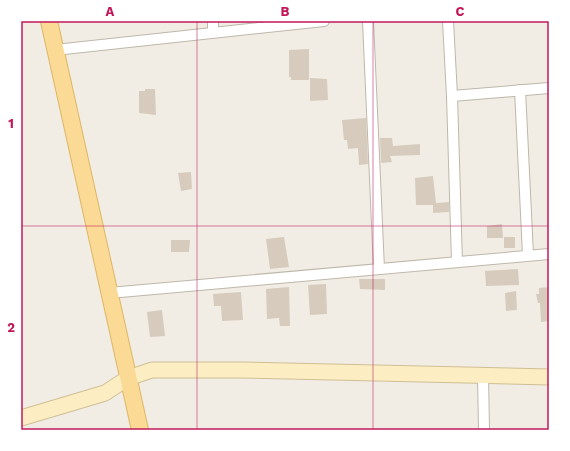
<svg xmlns="http://www.w3.org/2000/svg" width="570" height="451" viewBox="0 0 570 451" font-family="'Work Sans',sans-serif">
  <style>
    .building { fill: #d6cbbd }
    .lines { fill: none; stroke-linecap: round; stroke-linejoin: round }
    .street-casing { stroke: #bfb7aa; stroke-width: 12 }
    .secondary-casing { stroke: #d0bf95; stroke-width: 17 }
    .primary-casing { stroke: #dfb665; stroke-width: 18 }
    .street { stroke: #fff; stroke-width: 10 }
    .secondary { stroke: #fcedc3; stroke-width: 15 }
    .primary { stroke: #fada94; stroke-width: 16 }
    .grid { fill: none; stroke: #c2185b; stroke-width: 1; stroke-opacity: 0.55 }
    .neatline { fill: none; stroke: #c2185b; stroke-width: 1.5 }
    .grid-label { font-size: 13px; text-anchor: middle; font-weight: bold; fill: #c2185b }
  </style>
  <rect width="100%" height="100%" fill="#f1ede4"/>
  <g class="building">
    <path d="M309,49V80H291V77H289V50Z"/>
    <path d="M310,78L327,79L328,100L310,101Z"/>
    <path d="M145,89H155L156,115L139,113V91H145Z"/>
    <path d="M366,118L368,164L359,165L358,148L348,149L347,140H344L342,120Z"/>
    <path d="M380,138H392L393,146L420,144V155L390,156L392,162L381,163Z"/>
    <path d="M191,172L192,189L181,191L178,173Z"/>
    <path d="M433,176L436,203L449,202V212L433,213V205H416L415,178Z"/>
    <path d="M502,224L503,238H487V226Z"/>
    <path d="M284,237L289,267L270,269L266,239Z"/>
    <rect x="504" y="237" width="11" height="11"/>
    <path d="M171,240H190L189,252H171Z"/>
    <path d="M518,269L519,285L486,286L485,271Z"/>
    <path d="M359,279H385V290L360,289Z"/>
    <path d="M326,284L327,314L310,315L308,285Z"/>
    <path d="M289,287L290,326H280L279,318L267,319L266,289Z"/>
    <path d="M549,287V321L541,322L540,303H538L536,294H539V288Z"/>
    <path d="M516,291L517,310L506,311L505,293Z"/>
    <path d="M241,292L243,320L222,321L221,306H214L213,294Z"/>
    <path d="M162,310L165,336L150,337L147,312Z"/>
  </g>
  <g class="lines">
    <defs>
      <g id="street">
        <path d="M213,21V32"/>
        <path d="M368,21L379,269"/>
        <path d="M448,21L452,96"/>
        <path d="M55,50L324,21"/>
        <path d="M520,90L528,255"/>
        <path d="M457,262L452,96L549,88"/>
        <path d="M109,293L549,254"/>
        <path d="M483,376L484,430"/>
      </g>
      <path id="secondary" d="M21,418L105,393L128,378L152,370H242L549,377"/>
      <path id="primary" d="M49,21L140,430"/>
    </defs>
    <use href="#street" class="street-casing"/>
    <use href="#secondary" class="secondary-casing"/>
    <use href="#primary" class="primary-casing"/>
    <use href="#street" class="street"/>
    <use href="#secondary" class="secondary"/>
    <use href="#primary" class="primary"/>
  </g>
  <path class="grid" d="M197,21V430M373,21V430M21,226H549"/>
  <rect width="570" height="451" fill="none" stroke="#ffffff" stroke-width="44"/>
  <rect x="22" y="22" width="526" height="407" class="neatline"/>
  <g class="grid-label">
    <text x="110" y="16">A</text>
    <text x="285" y="16">B</text>
    <text x="460" y="16">C</text>
    <text x="11" y="128">1</text>
    <text x="11" y="332">2</text>
  </g>
</svg>
